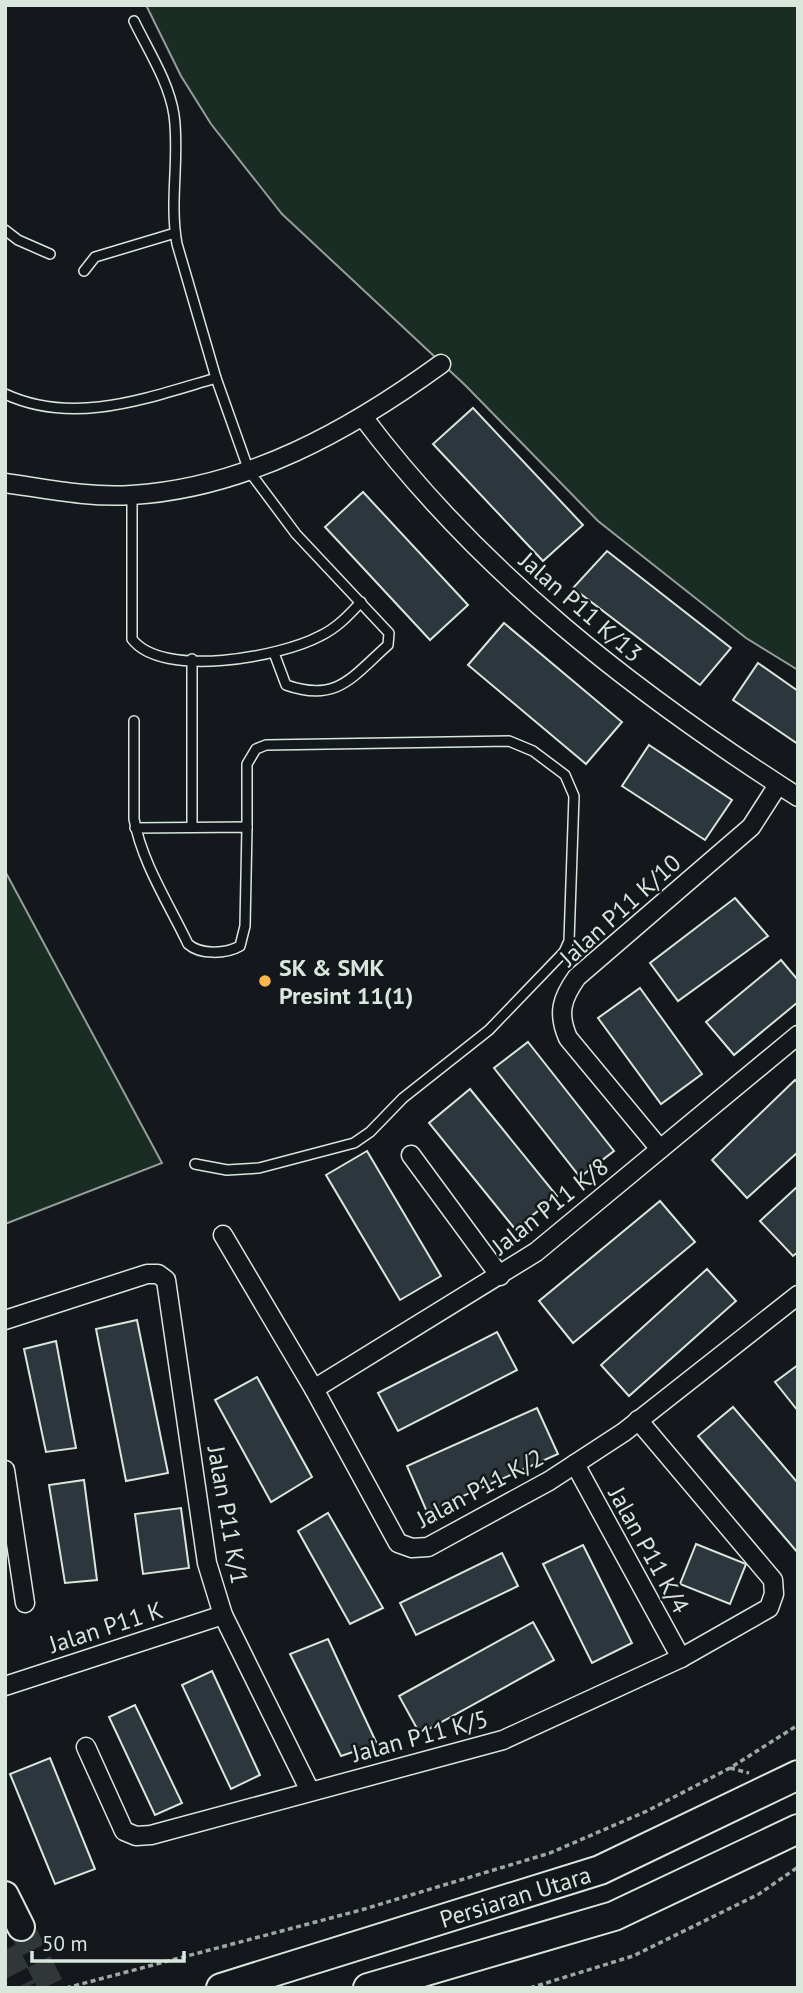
<svg xmlns="http://www.w3.org/2000/svg" width="803" height="1993" viewBox="0 0 803 1993" font-family="'PT Sans',sans-serif">
  <style>
    .green { fill: #1a2d24; stroke: #939e99; stroke-width: 2 }
    .building { fill: #2c363c; stroke: #d8e6dc; stroke-width: 2 }
    .lines { fill: none; stroke-linecap: round; stroke-linejoin: round }
    .secondary-tunnel { stroke: #313739; stroke-width: 26; stroke-dasharray: 26 13; stroke-linecap: butt }
    .lane-casing { stroke: #d8e6dc; stroke-width: 12 }
    .street-casing { stroke: #d8e6dc; stroke-width: 21 }
    .secondary-casing { stroke: #d8e6dc; stroke-width: 30 }
    .primary-casing { stroke: #d8e6dc; stroke-width: 32 }
    .path { stroke: #9da8a2; stroke-width: 3.5; stroke-dasharray: 5 3.5; stroke-linecap: butt }
    .lane { stroke: #14181c; stroke-width: 9 }
    .street { stroke: #14181c; stroke-width: 18 }
    .secondary { stroke: #14181c; stroke-width: 26 }
    .primary { stroke: #14181c; stroke-width: 28 }
    .poi-dot { fill: #ffb74d; stroke: #14181c; stroke-width: 2.5 }
    .labels { text-anchor: middle; dominant-baseline: central; stroke-width: 5; stroke-linejoin: round; paint-order: stroke }
    .street-label { font-size: 24px; fill: #d8e6dc; stroke: #14181c }
    .poi-label { font-size: 24px; font-weight: bold; fill: #d8e6dc; stroke: #14181c; text-anchor: start }
  </style>
  <rect width="100%" height="100%" fill="#14181c"/>
  <g class="green">
    <path d="M146,5H798V670L746,638L598,521L465,385L282,214L211,124L181,76Z"/>
    <path d="M5,871L162,1163L5,1224Z"/>
  </g>
  <g class="building">
    <path d="M473,408L583,525L543,561L433,444Z"/>
    <path d="M363,492L468,605L430,640L325,527Z"/>
    <path d="M607,551L731,648L700,685L573,588Z"/>
    <path d="M504,623L622,722L586,764L468,665Z"/>
    <path d="M758,663L798,691V744L733,700Z"/>
    <path d="M649,745L732,800L705,840L622,786Z"/>
    <path d="M735,898L768,936L678,1001L650,963Z"/>
    <path d="M781,960L798,980V1002L734,1055L706,1022Z"/>
    <path d="M640,988L702,1074L661,1104L598,1018Z"/>
    <path d="M528,1042L614,1151L580,1177L494,1068Z"/>
    <path d="M795,1080L798,1083V1152L747,1198L712,1160Z"/>
    <path d="M470,1089L557,1196L515,1229L429,1123Z"/>
    <path d="M367,1151L441,1276L400,1300L326,1175Z"/>
    <path d="M798,1186V1252L793,1256L760,1221Z"/>
    <path d="M660,1201L695,1242L573,1343L539,1301Z"/>
    <path d="M707,1269L736,1301L629,1396L601,1365Z"/>
    <path d="M137,1320L168,1473L126,1481L96,1329Z"/>
    <path d="M497,1332L517,1370L398,1431L378,1393Z"/>
    <path d="M56,1341L76,1448L46,1452L24,1349Z"/>
    <path d="M798,1365V1411L775,1382Z"/>
    <path d="M257,1377L312,1477L271,1502L215,1400Z"/>
    <path d="M733,1407L798,1483V1553L698,1436Z"/>
    <path d="M537,1408L558,1454L427,1512L407,1466Z"/>
    <path d="M84,1480L97,1580L65,1583L49,1485Z"/>
    <path d="M181,1508L189,1568L143,1574L135,1514Z"/>
    <path d="M328,1513L383,1608L350,1624L298,1531Z"/>
    <path d="M696,1544L746,1564L730,1604L680,1584Z"/>
    <path d="M583,1545L632,1643L592,1663L543,1564Z"/>
    <path d="M502,1553L518,1586L416,1635L400,1603Z"/>
    <path d="M533,1622L554,1660L420,1734L399,1696Z"/>
    <path d="M328,1639L377,1744L341,1756L290,1654Z"/>
    <path d="M212,1671L260,1775L231,1789L182,1685Z"/>
    <path d="M135,1705L182,1803L155,1815L109,1717Z"/>
    <path d="M50,1758L95,1869L55,1884L10,1774Z"/>
  </g>
  <g class="lines">
    <g class="secondary-tunnel">
      <path d="M21,1927L52,1988"/>
      <path d="M5,1950L25,1988"/>
    </g>
    <defs>
      <g id="lane">
        <path d="M134,21C148,50 169,82 174,115C180,157 169,201 177,244L216,378L249,471L296,534L389,633L388,645C352,677 337,703 286,685L274,653"/>
        <path d="M5,230L18,240L50,254"/>
        <path d="M84,271L95,257L175,233"/>
        <path d="M5,394C74,426 147,398 216,378"/>
        <path d="M132,495V639C162,679 281,657 320,636C337,628 349,615 361,602"/>
        <path d="M192,659V826"/>
        <path d="M134,721V819C142,863 169,904 188,944C200,955 226,954 240,946L245,926L247,827L135,828"/>
        <path d="M195,1164L227,1170L259,1168L354,1143L370,1132L403,1098L489,1030L564,952L569,941L574,796L565,775L533,751L509,741L266,745L256,749L247,764V827"/>
      </g>
      <g id="street">
        <path d="M363,417C480,573 635,693 798,797"/>
        <path d="M5,483C47,489 90,498 132,495C247,488 350,430 441,364"/>
        <path d="M660,1149L568,1038C557,1013 562,998 577,977L751,827L778,785"/>
        <path d="M411,1155L500,1276"/>
        <path d="M223,1235L314,1389L398,1543L412,1548L428,1547L549,1481L624,1432L798,1295"/>
        <path d="M5,1320L147,1274H158L166,1280L207,1563L223,1615L310,1791"/>
        <path d="M314,1389L536,1252L798,1035"/>
        <path d="M575,1464L681,1658"/>
        <path d="M5,1470L25,1603"/>
        <path d="M5,1686L223,1615"/>
        <path d="M86,1747L124,1831L136,1836L151,1835L503,1740L681,1658L769,1608L774,1594L773,1580L638,1420"/>
      </g>
      <path id="secondary" d="M5,1895L21,1927"/>
      <g id="primary">
        <path id="s1" d="M221,1988L600,1870L798,1775"/>
        <path d="M368,1988L614,1916L798,1829"/>
      </g>
    </defs>
    <use href="#lane" class="lane-casing"/>
    <use href="#street" class="street-casing"/>
    <use href="#secondary" class="secondary-casing"/>
    <use href="#primary" class="primary-casing"/>
    <g class="path">
      <path d="M730,1768L749,1773"/>
      <path d="M66,1988L361,1910L550,1853L647,1811L730,1768L798,1725"/>
      <path d="M530,1988L633,1956L759,1894L798,1867"/>
    </g>
    <use href="#lane" class="lane"/>
    <use href="#street" class="street"/>
    <use href="#secondary" class="secondary"/>
    <use href="#primary" class="primary"/>
  </g>
  <circle class="poi-dot" cx="265" cy="981" r="7"/>
  <g class="labels">
    <g class="street-label">
      <text transform="translate(581 607) rotate(41)">Jalan P11 K/13</text>
      <text transform="translate(620 910) rotate(-42)">Jalan P11 K/10</text>
      <text transform="translate(550 1206) rotate(-38)">Jalan P11 K/8</text>
      <text transform="translate(480 1488) rotate(-28)">Jalan P11 K/2</text>
      <text transform="translate(228 1515) rotate(80)">Jalan P11 K/1</text>
      <text transform="translate(649 1550) rotate(61)">Jalan P11 K/4</text>
      <text transform="translate(106 1627) rotate(-18)">Jalan P11 K</text>
      <text transform="translate(420 1736) rotate(-15)">Jalan P11 K/5</text>
      <text stroke="none"><textPath href="#s1" startOffset="308">Persiaran Utara</textPath></text>
    </g>
    <g class="poi-label">
      <text x="279" y="967">SK &amp; SMK<tspan x="279" dy="28">Presint 11(1)</tspan></text>
    </g>
  </g>
  <rect width="803" height="1993" fill="none" stroke="#d8e6dc" stroke-width="14"/>
  <path d="M32 1951v10h152v-10" fill="none" stroke="#d8e6dc" stroke-width="3.5"/>
  <text x="42" y="1951" font-size="21" fill="#d8e6dc" stroke="#14181c" stroke-width="5" paint-order="stroke">50 m</text>
</svg>
